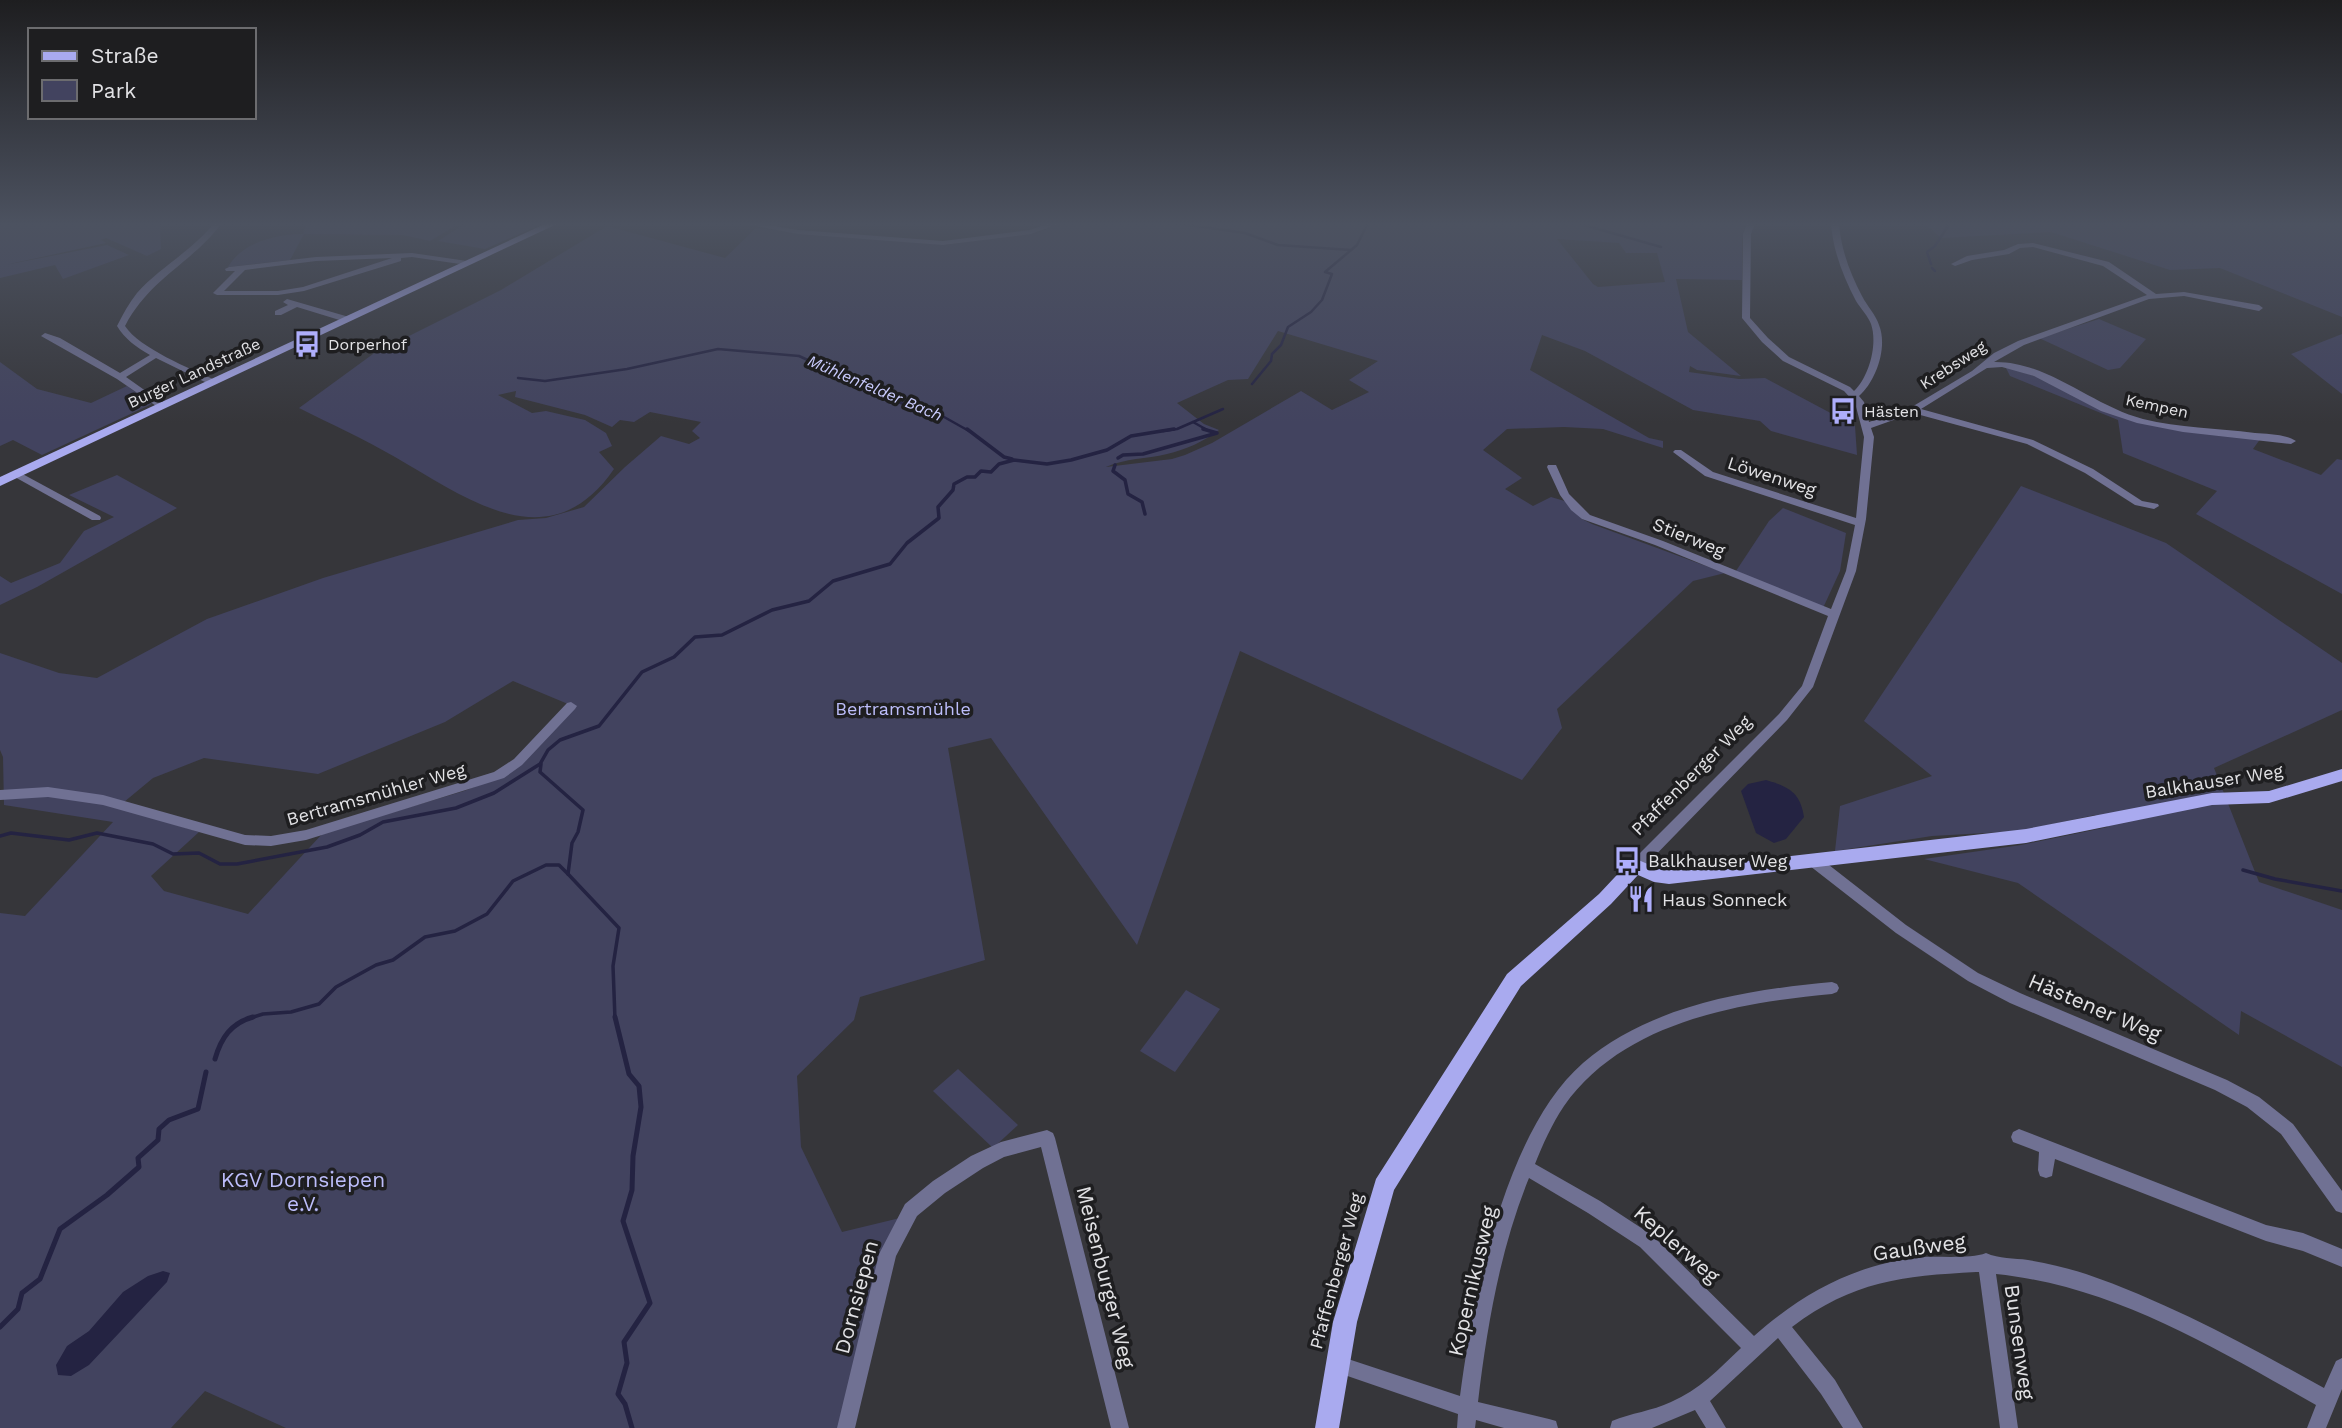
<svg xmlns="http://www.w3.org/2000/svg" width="2342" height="1428" viewBox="0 0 2342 1428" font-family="'Work Sans',sans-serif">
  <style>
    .green { fill: #42435f; fill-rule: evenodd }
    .water { fill: #242342 }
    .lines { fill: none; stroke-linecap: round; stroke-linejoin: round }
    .stream-far2 { stroke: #242342; stroke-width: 2.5 }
    .stream-far1 { stroke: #242342; stroke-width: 3.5 }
    .stream { stroke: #242342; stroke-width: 5 }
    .minor { fill: #707193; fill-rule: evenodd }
    .major { fill: #a9aaef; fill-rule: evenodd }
    .labels { text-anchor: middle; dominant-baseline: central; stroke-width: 7; stroke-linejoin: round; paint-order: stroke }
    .far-poi-label { font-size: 16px; fill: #e2e2e5; stroke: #1e1e20; text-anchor: start }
    .far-street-label { font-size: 16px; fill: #e2e2e5; stroke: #1e1e20 }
    .far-water-label { font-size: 16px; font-style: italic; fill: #caccfe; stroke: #1e1e20 }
    .street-label { font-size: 18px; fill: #e2e2e5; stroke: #1e1e20 }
    .park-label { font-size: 18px; fill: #bdbefb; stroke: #1e1e20 }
    .poi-label { font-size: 18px; fill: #e2e2e5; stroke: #1e1e20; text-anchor: start }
    .near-street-label { font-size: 21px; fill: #e2e2e5; stroke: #1e1e20 }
    .near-park-label { font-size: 21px; fill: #bdbefb; stroke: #1e1e20 }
  </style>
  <rect width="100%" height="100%" fill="#36363a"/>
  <g class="green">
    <path d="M0,223H160L161,249L147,256L106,238L101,240L106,243L5,265L107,245L129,255L63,279L55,265L0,278Z"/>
    <path d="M307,223H460L430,241L403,235L304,234L290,260L228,267C242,242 277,234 303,234Z"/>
    <path d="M466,223H544L485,249L438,241Z"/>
    <path d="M1061,223H1745L1742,240V280L1676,279L1688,332L1741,376L1697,370L1690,366L1689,372L1739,379L1765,378L1855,426L1857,455L1771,431L1760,421L1693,410L1585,351L1542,335L1530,370L1649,438L1663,441V448L1603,429L1564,427L1507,429L1483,450L1522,478L1505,489L1533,506L1551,497L1568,502L1582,519L1592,524L1725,573L1693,581L1557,709L1562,728L1522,780L1240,651L1137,945L991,738L948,748L985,960L860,997L854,1020L797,1076L801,1147L842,1232L900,1218L841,1428H286L205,1391L171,1428H0V913L25,916L113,822L4,805L3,757L0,750V653L59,673L97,678L207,619L323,578L518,520L546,518L584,507L625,467L661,436L689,444L700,438L692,431L701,422L650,412L634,422L620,420L612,427L585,415L515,397L516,391L498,395L532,413L546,411L585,420L606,433L612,446L599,452L614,469C550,562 468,499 395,457C364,439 331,424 299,408L373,354L501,290L607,226L725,258L756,228L944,245L1039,232ZM1557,239L1619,243L1626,253H1657L1665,282L1598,287L1593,284ZM1278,331L1378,361L1349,380L1369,392L1332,410L1301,391L1212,443L1185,455L1172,459L1106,467C1126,458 1146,459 1167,454C1185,450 1205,441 1219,430L1204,424L1177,403L1228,380L1248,379ZM513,681L568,704L505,775L464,791L323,833L248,914L164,891L151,876L199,832L118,807L153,778L204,758L318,774L445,722Z"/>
    <path d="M1924,223H2342V317L2220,268L2170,270L2051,232L1941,238Z"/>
    <path d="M2099,319L2146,339L2120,368L2108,370L2039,338Z"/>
    <path d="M2342,334V394L2291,354Z"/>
    <path d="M0,362L37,389L91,403L127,386L152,404L42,455L13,440L0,446Z"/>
    <path d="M2005,366L2043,379L2128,419L2261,438L2253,449L2321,475L2337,459L2342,460V594L2196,514L2217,491L2123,453L2118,420L2010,376Z"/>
    <path d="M117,475L177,508L37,587L0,605V576L11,583L60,563L84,531L114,517L69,495Z"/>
    <path d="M2021,486L2166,543L2342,663V710L2214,768L2259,882L2342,910V1067L2241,1011L2239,1035L2018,883L1924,859L2021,845L2108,827L2095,815L2021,831L1932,836L1835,851L1840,806L1932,776L1864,721Z"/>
    <path d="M1783,508L1846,533L1840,571L1823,608L1736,571L1769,521Z"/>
    <path d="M1186,990L1220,1009L1175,1072L1140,1051Z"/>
    <path d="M958,1069L1018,1125L993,1148L933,1091Z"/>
  </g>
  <g class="water">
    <path d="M1766,780C1789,787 1800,792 1804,817L1786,839L1774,843L1756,833L1741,791L1748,784Z"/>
    <path d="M163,1271L170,1273L167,1282L89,1365L71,1376L58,1375L56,1365L67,1346L89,1331L123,1292L148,1276Z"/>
  </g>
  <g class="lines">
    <g class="stream-far2">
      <path d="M1175,223L1245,233L1278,245L1351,250"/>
      <path d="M1577,223L1661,247"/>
      <path d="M1931,264L1927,252L1935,246L1950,223"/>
      <path d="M1932,268L1935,271"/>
      <path d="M518,378L545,381L627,369L718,349L799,356L914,409L937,413L969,431"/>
      <path d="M1252,384L1271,361L1272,354L1281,345L1288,327L1311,312L1322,300L1332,274L1325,272L1357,245L1368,223"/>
      <path d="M1193,422L1209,431"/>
      <path d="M1163,431L1177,429L1223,409"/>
    </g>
    <g class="stream-far1">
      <path d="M967,429L1004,457L1012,459"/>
      <path d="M1118,458L1123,455L1143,454L1217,433L1203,429"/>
      <path d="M1115,465L1113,471L1125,480L1128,494L1142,502L1145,514"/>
      <path d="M541,764L540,772L583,810L578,832L572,843L568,874L619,928L613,966L615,1019"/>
      <path d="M0,836L11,833L69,840L97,833L153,844L173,854L199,853L220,864H237L327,847L360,835L383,822L456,808L494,793L540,764L548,750L560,740L599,726L642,672L674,657L695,637L722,635L772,610L809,601L833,581L890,564L907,543L939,518L938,507L953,490L954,484L967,477H975L981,471L991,472L999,464L1014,460L1047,464L1071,460L1107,450L1131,436L1174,429"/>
      <path d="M2243,870L2275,879L2342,891"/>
      <path d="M247,1019L263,1014L291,1012L319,1004L336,987L376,965L393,960L425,937L455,931L487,914L513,881L546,865H559L568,874"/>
    </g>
    <g class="stream">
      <path d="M615,1017L629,1074L639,1086L641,1107L633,1156L632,1190L623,1221L650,1303L624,1342L627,1363L618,1394L625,1404L632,1428"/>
      <path d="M215,1059C221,1038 231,1023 253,1017"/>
      <path d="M0,1327L18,1309L22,1293L40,1279L60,1229L107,1195L139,1167L138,1158L158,1140L159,1129L169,1120L198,1109L206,1072"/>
    </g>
    <g class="minor">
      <path d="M214,223H222C191,264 150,278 125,326C139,348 191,369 215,380V384H209L156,358L126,377L167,406L162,409L159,408L117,379L41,336L45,333L60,338L120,373L150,355C136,347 125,339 117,326C123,314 129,303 137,293C160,267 192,251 214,223Z"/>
      <path d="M740,223H756L798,230L943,241L1030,230L1050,223H1061L1031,234L943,245L798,234Z"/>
      <path d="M1747,223H1755L1751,234L1750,318L1768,338L1789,357L1850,387L1854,391C1869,377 1878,344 1871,324C1868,316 1861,309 1856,301C1843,276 1833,251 1831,223H1839C1841,250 1850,273 1862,296C1867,306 1876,315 1879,325C1888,347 1876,381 1859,396L1864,402L1869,422L1910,408L1972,371L1994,353L2018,341L2147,295L2103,266L2033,247L2020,248L2009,254L1972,260L1955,266L1951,264L1967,256L2004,250L2018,244L2033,243L2109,262L2156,294L2184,292L2259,305L2263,308L2259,311L2184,296L2149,299L2024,345L1994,362C2048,361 2092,406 2143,419C2179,428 2217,428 2255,433C2267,434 2285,434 2296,441L2291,444L2183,432L2137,423L2101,411L2034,376L2002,367L1987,368L1921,409L2033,440L2093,469L2142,501L2158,504L2159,506L2154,509L2135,505L2085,473L2027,444L1913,413L1871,428L1874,437L1866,519L1856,571L1813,687L1787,720L1641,870L1636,871L1631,870L1629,866L1631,862L1779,714L1802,686L1828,616L1655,545L1582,519L1571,510L1560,495L1547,467L1548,465H1556L1569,494L1590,515L1663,541L1831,609L1846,571L1855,525L1705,476L1673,452L1675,450H1681L1713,472L1856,518L1864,437L1855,403L1844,391L1783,361L1762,342L1742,318L1743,234Z"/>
      <path d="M412,253L467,261L471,263L467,265L412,257L401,258V261L304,291L278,295H217L213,293L235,271H226L225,269L229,267L316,257ZM392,258L303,287L278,291H224L245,270L316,261Z"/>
      <path d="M287,299L349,317L350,319L346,322L297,307L281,315H275V311L288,305L283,302Z"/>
      <path d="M17,471L100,516L101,518L100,520H92L13,476V472Z"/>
      <path d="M571,702L577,706L575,709L522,765L504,778L306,840L271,846L245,845L103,805L48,797L0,800V790L48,787L103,795L245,835L271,836L306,830L494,772L514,759L567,703Z"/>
      <path d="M1815,857L1820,858L1906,925L1978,973L2020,993L2227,1080L2259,1097L2293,1124L2342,1191V1213L2336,1211L2281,1134L2247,1107L2215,1090L2010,1003L1968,981L1896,933L1810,866L1808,862L1810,858Z"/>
      <path d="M1832,982L1837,984L1839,988L1837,992L1832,994C1737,1003 1623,1022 1564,1106C1552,1124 1543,1144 1535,1164L1600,1201L1652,1235L1754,1336C1802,1293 1858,1263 1922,1257C1940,1256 1971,1259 1986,1253C1999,1259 2014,1258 2028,1260C2047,1263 2068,1268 2086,1274C2170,1303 2246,1345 2324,1388L2336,1361L2342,1358V1389L2326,1428H2307L2316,1405C2215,1348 2114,1286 1996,1274L2018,1428H2000L1979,1272H1976C1902,1276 1853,1281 1792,1327L1835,1380L1863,1428H1843L1821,1394L1778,1338L1710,1401L1726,1428H1706L1695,1410L1652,1428H1610L1612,1421C1631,1413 1652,1411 1671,1402C1699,1390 1719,1369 1741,1348L1640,1247L1588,1213L1529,1178C1500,1249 1487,1327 1478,1402L1549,1419L1556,1421L1558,1428H1504L1476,1420L1475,1428H1457L1458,1414L1330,1370L1327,1364L1330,1358L1336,1355L1460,1396C1473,1297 1505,1131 1583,1063C1651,1005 1746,990 1832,982Z"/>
      <path d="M2019,1129L2266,1225L2303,1233L2342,1249V1267L2303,1251L2266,1241L2055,1159L2052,1176L2046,1178L2040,1176L2038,1170L2039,1152L2013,1142L2011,1137L2013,1132Z"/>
      <path d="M1047,1130L1053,1133L1055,1138L1129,1428H1111L1041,1147L1004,1157L983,1168L945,1193L917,1216L896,1256L855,1428H837L879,1254L905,1204L933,1181L971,1156L1001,1142Z"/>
    </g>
    <g class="major">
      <path d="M547,223H559L0,486V477Z"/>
      <path d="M2342,769V781L2269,803L2212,805L2026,843L1669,884L1654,882L1638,875L1611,904L1521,986L1394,1190L1357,1322L1339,1428H1315L1333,1322L1376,1179L1507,974L1599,894L1630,861L1636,859L1657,868L1669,870L2026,829L2212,793L2269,791Z"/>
    </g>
  </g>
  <linearGradient id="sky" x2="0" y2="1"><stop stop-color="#1e1e20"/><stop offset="0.53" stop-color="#4c5260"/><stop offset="1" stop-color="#4c5260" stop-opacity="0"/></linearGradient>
  <rect width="2342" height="423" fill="url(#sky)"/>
  <defs>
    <symbol id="bus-bare" viewBox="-9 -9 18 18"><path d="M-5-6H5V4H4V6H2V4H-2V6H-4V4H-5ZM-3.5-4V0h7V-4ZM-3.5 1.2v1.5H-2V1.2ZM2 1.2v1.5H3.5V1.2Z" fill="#aeaefb" stroke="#1e1e20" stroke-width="2.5" paint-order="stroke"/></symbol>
    <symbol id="restaurant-bare" viewBox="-9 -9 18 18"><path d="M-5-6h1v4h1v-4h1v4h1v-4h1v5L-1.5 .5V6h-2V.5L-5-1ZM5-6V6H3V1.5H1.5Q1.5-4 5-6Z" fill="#aeaefb" stroke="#1e1e20" stroke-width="2.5" paint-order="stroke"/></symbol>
  </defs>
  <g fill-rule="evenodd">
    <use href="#bus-bare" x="288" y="325" width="38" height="38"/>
    <use href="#bus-bare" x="1824" y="392" width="38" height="38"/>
    <use href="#bus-bare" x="1608" y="841" width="38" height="38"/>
    <use href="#restaurant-bare" x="1622" y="880" width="38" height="38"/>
  </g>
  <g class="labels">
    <g class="far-poi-label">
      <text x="328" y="344">Dorperhof</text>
      <text x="1864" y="411">Hästen</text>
    </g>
    <g class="far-street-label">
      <text transform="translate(1953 365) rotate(-33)">Krebsweg</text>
      <text transform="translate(194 373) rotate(-25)">Burger Landstraße</text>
      <text transform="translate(2157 406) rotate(12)">Kempen</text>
    </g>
    <g class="far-water-label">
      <text transform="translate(875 388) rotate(23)">Mühlenfelder Bach</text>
    </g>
    <g class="street-label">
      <text transform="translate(1772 476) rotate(18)">Löwenweg</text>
      <text transform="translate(1689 537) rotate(22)">Stierweg</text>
      <text transform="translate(1691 775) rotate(-45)">Pfaffenberger Weg</text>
      <text transform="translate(2214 781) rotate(-9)">Balkhauser Weg</text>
      <text transform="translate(376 794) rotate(-16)">Bertramsmühler Weg</text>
      <text transform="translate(1336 1271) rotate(-75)">Pfaffenberger Weg</text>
    </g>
    <g class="park-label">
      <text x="903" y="708">Bertramsmühle</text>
    </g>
    <g class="poi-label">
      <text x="1648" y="860">Balkhauser Weg</text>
      <text x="1662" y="899">Haus Sonneck</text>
    </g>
    <g class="near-street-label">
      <text transform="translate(2095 1007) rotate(23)">Hästener Weg</text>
      <text transform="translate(1677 1244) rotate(41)">Keplerweg</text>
      <text transform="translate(1919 1247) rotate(-8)">Gaußweg</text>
      <text transform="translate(1106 1277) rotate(76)">Meisenburger Weg</text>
      <text transform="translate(1472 1281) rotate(-77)">Kopernikusweg</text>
      <text transform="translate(856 1297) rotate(-75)">Dornsiepen</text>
      <text transform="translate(2020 1342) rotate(82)">Bunsenweg</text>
    </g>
    <g class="near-park-label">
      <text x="303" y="1179">KGV Dornsiepen<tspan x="303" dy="24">e.V.</tspan></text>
    </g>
  </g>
  <rect x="28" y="28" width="228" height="91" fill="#1e1e20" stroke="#6c6c6f" stroke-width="2"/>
  <rect x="42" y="51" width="35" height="10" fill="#a9aaef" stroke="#6c6c6f" stroke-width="2"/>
  <text x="91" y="63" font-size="21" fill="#e2e2e5">Straße</text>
  <rect x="42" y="80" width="35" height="21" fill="#42435f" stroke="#6c6c6f" stroke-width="2"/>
  <text x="91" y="98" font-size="21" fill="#e2e2e5">Park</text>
</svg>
